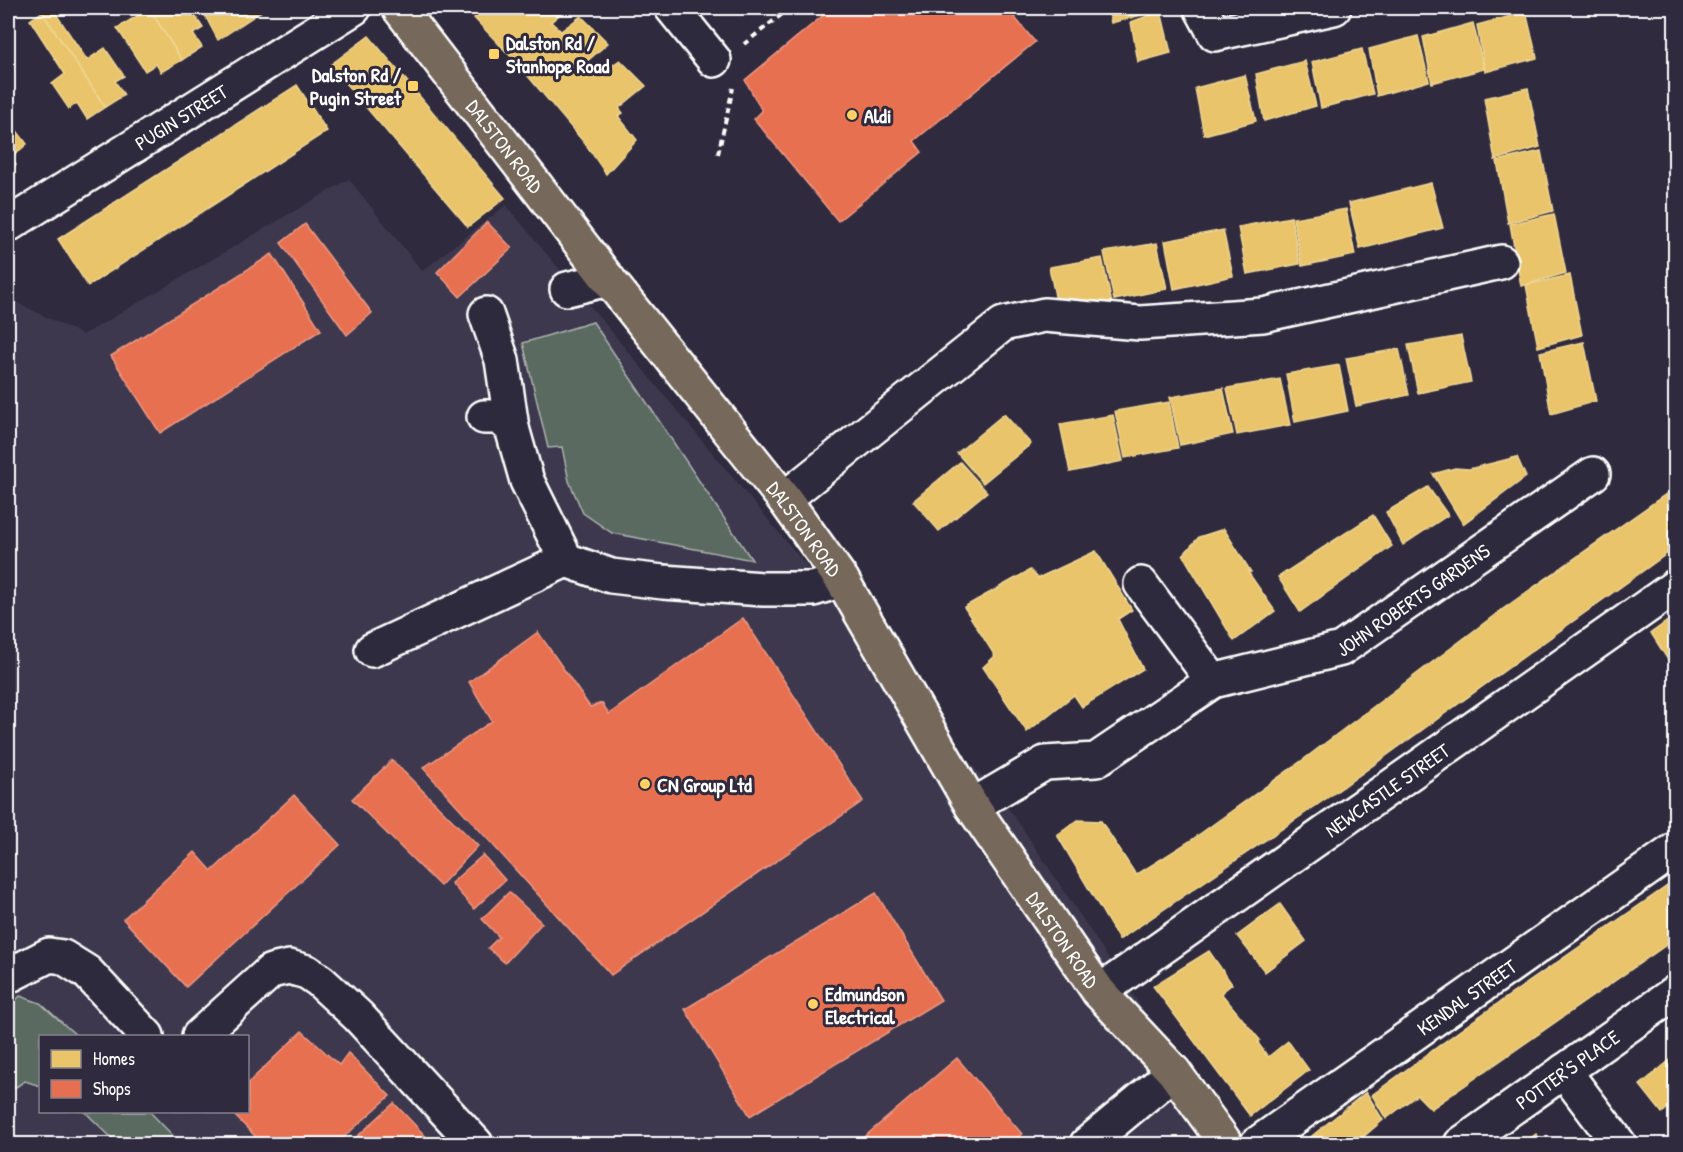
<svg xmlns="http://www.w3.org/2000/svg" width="1683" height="1152" viewBox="0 0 1683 1152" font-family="'Patrick Hand',sans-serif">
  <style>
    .built { fill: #3c384e; fill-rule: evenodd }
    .green { fill: #5a6a61; stroke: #acb4b0; stroke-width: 1.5 }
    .homes { fill: #e9c46a; stroke: #f0d697; stroke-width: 1.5 }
    .shops { fill: #e76f51; stroke: #ee9a85; stroke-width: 1.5 }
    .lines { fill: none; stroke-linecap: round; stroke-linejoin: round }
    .minor-casing { stroke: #fff; stroke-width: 38 }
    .major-casing { stroke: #fff; stroke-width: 38 }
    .path { stroke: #fff; stroke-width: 4; stroke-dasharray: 6 4.5; stroke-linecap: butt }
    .minor { stroke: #2f2a3d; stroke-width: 33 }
    .major { stroke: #76695c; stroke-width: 33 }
    .poi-dot { fill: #ffd166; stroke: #2f2a3d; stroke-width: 2 }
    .labels { text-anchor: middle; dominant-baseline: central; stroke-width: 6; stroke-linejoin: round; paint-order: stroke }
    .poi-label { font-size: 20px; font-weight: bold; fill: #fff; stroke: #2f2a3d; text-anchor: start }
    .street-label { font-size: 20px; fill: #fff; stroke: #2f2a3d }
  </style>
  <rect width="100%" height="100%" fill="#2f2a3d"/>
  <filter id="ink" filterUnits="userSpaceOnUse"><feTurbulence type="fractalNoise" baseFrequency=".0167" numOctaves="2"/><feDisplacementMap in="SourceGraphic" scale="12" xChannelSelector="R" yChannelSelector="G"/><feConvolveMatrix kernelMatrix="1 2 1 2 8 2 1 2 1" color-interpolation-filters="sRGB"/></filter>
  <g filter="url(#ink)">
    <path class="built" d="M349,179L422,271L506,205L1013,814L1232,1144H8V298L83,335ZM40,1036H248V1112H40Z"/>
    <g class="green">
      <path d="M593,322L752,560L612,533L583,513L569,481L562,447L548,448L523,343Z"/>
      <path d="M20,996L40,1003L77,1036H40V1086L25,1081L8,1092V1008Z"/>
      <path d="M85,1112H150L181,1144H118Z"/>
    </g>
    <g class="homes">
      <path d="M48,8H52L87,60L105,48L124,76L115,81L124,95L105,107L42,12Z"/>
      <path d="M134,8H149L182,60L161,72L156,64L145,71L117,28L139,15Z"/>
      <path d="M149,8H190L203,28L193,34L202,47L182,60Z"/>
      <path d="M201,8H266L218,40Z"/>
      <path d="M483,8H567L551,22L561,31L581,16L608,43L584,64L596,76L620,60L646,86L619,108L623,113L618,116L637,140L606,174L587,146L516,62L474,18Z"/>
      <path d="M1108,8H1152L1153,12L1111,23Z"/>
      <path d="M1161,11L1171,53L1138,62L1131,22Z"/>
      <path d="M42,12L105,107L87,119L77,103L69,109L52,84L65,74L30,20Z"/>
      <path d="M1526,12L1537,58L1485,72L1477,25Z"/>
      <path d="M1473,23L1484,69L1432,83L1423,37Z"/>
      <path d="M369,36L505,198L468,227L330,65Z"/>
      <path d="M1418,36L1429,81L1377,96L1369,49Z"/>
      <path d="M1362,49L1373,94L1321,108L1312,62Z"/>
      <path d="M1305,61L1316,106L1264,121L1256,74Z"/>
      <path d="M1245,75L1256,121L1204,135L1195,88Z"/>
      <path d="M297,85L327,131L88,286L58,239Z"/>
      <path d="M1528,88L1540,147L1495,160L1484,98Z"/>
      <path d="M8,119L27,144L12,157L16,165L8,171Z"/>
      <path d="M1541,151L1553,211L1508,223L1497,161Z"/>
      <path d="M1431,183L1443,228L1360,249L1349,203Z"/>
      <path d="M1346,209L1355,255L1302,266L1293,218Z"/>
      <path d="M1554,214L1566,273L1521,286L1510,224Z"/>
      <path d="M1291,217L1300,264L1247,274L1238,227Z"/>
      <path d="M1223,230L1233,276L1174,289L1165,241Z"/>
      <path d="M1157,243L1167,289L1114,300L1104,252Z"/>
      <path d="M1102,258L1112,304L1059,315L1049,267Z"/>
      <path d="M1570,275L1582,335L1538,347L1526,285Z"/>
      <path d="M1461,336L1471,382L1418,393L1408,345Z"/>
      <path d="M1584,342L1596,401L1551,414L1540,352Z"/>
      <path d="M1399,349L1409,395L1356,406L1346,358Z"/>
      <path d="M1339,365L1348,411L1295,422L1286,374Z"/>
      <path d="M1280,379L1290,425L1237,435L1227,388Z"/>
      <path d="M1223,388L1233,434L1180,445L1170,397Z"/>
      <path d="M1169,402L1178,448L1125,458L1115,411Z"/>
      <path d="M1004,414L1031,444L983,483L957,453Z"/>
      <path d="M1113,415L1123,461L1070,472L1060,424Z"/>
      <path d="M1517,457L1526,477L1463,524L1433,474L1455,468L1469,469Z"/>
      <path d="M960,462L987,492L939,531L913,501Z"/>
      <path d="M1428,487L1448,515L1403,545L1386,512Z"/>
      <path d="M1676,487V547L1336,792L1119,940L1057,835L1078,820L1101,821L1136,875L1190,841L1304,759L1500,611Z"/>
      <path d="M1373,515L1392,546L1300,612L1278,577Z"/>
      <path d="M1224,529L1251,572H1248L1275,611L1234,641L1183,555L1199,537Z"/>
      <path d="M1096,551L1132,610L1118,619L1143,669L1082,707L1074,695L1027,732L983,667L995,656L964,607L1030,570L1038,578Z"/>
      <path d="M1676,615V666L1673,668L1651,633Z"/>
      <path d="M1676,880V938L1431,1109L1417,1095L1386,1119L1372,1095L1474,1020Z"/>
      <path d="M1280,904L1306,941L1265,972L1237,936Z"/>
      <path d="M1209,951L1232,984L1221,993L1260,1040L1258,1043L1268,1057L1288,1041L1309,1070L1250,1116L1153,986Z"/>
      <path d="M1676,1055V1101L1662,1113L1640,1085Z"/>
      <path d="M1366,1092L1383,1120L1355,1144H1302Z"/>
      <path d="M1536,1134L1545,1144H1523Z"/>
    </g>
    <g class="shops">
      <path d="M832,8H1007L1035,42L914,141L922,152L838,221L754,119L762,111L745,80Z"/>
      <path d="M487,222L512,248L460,297L437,272Z"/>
      <path d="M305,224L372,313L347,335L281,243Z"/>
      <path d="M272,254L321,330L160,433L111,356Z"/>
      <path d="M743,618L863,801L611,975L423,768L492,721L469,682L538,632L590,707L602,703L609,714Z"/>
      <path d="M392,760L478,846L440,886L352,799Z"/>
      <path d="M294,795L340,845L186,987L123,919L195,852L212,871Z"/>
      <path d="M483,855L505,880L474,909L451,883Z"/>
      <path d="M509,892L542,923L505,963L488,948L499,937L482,919Z"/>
      <path d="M876,893L941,1000L750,1116L685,1009Z"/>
      <path d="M302,1031L339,1065L348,1053L390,1096L336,1144H251L257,1138L231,1112H248V1083Z"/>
      <path d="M957,1058L1022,1134L1010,1144H856Z"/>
      <path d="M394,1103L433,1144H349Z"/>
    </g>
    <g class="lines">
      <defs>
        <g id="minor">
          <path d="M672,8L714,60"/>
          <path d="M1201,8L1215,34L1334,8"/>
          <path id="s1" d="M8,225L354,8"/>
          <path d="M567,289L608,279"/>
          <path d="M486,314L502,360L512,428"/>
          <path d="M484,417H499L512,428L527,481L566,560L611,576L663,582L763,589H813L842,580"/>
          <path d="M784,499L1003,324L1044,315L1140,323L1263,315L1501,262"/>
          <path d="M1141,584L1213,681"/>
          <path d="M372,650L566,560"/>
          <path id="s2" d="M972,806L1045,763L1096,760L1213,681L1341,649L1593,474"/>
          <path d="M8,976L49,955L63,957L87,972L147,1036"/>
          <path id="s3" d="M1099,992L1676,586"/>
          <path d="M199,1036L271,971L289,967L307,972L320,981L358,1016L476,1144"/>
          <path d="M1564,1071L1619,1144"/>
          <path d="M1087,1144L1174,1072"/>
          <path id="s4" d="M1257,1144L1676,849"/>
          <path id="s5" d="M1461,1144L1676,992"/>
        </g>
        <g id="major">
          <path id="s6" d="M399,8L608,279L784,499L842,580L972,806L1099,992L1174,1072L1226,1144"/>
        </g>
      </defs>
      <use href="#minor" class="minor-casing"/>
      <use href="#major" class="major-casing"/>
      <g class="path">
        <path d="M744,44L790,8"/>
        <path d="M718,154L733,88"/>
      </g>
      <use href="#minor" class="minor"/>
      <use href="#major" class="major"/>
    </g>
  </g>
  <g class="poi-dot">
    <rect x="488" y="48" width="12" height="12" rx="3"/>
    <rect x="407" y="80" width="12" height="12" rx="3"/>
    <circle cx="852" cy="115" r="6"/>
    <circle cx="645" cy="784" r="6"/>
    <circle cx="813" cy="1004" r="6"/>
  </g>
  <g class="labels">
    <g class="poi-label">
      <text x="506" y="42">Dalston Rd /<tspan x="506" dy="23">Stanhope Road</tspan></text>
      <text x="401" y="74" text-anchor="end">Dalston Rd /<tspan x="401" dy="23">Pugin Street</tspan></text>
      <text x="864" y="115">Aldi</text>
      <text x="657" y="784">CN Group Ltd</text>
      <text x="825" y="993">Edmundson<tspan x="825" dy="23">Electrical</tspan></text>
    </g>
    <g class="street-label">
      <text stroke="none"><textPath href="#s1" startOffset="204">PUGIN STREET</textPath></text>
      <text stroke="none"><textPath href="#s6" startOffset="174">DALSTON ROAD</textPath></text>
      <text stroke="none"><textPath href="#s6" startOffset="660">DALSTON ROAD</textPath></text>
      <text stroke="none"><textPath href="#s2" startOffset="496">JOHN ROBERTS GARDENS</textPath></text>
      <text stroke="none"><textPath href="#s3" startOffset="352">NEWCASTLE STREET</textPath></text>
      <text stroke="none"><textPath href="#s6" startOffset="1146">DALSTON ROAD</textPath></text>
      <text stroke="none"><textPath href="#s4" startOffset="256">KENDAL STREET</textPath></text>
      <text stroke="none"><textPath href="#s5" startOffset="130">POTTER'S PLACE</textPath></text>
    </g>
  </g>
  <rect width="1683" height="1152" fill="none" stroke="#2f2a3d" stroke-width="30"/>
  <rect x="15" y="15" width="1653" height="1122" fill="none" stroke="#fff" stroke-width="2" filter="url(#ink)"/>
  <rect x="39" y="1035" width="210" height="78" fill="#2f2a3d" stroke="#827f8b" stroke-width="1.5"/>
  <rect x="51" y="1050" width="30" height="18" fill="#e9c46a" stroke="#827f8b" stroke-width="1.5"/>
  <text x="93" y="1065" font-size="18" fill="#ffffff">Homes</text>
  <rect x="51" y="1080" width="30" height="18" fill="#e76f51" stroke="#827f8b" stroke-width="1.5"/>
  <text x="93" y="1095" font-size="18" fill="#ffffff">Shops</text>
</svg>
